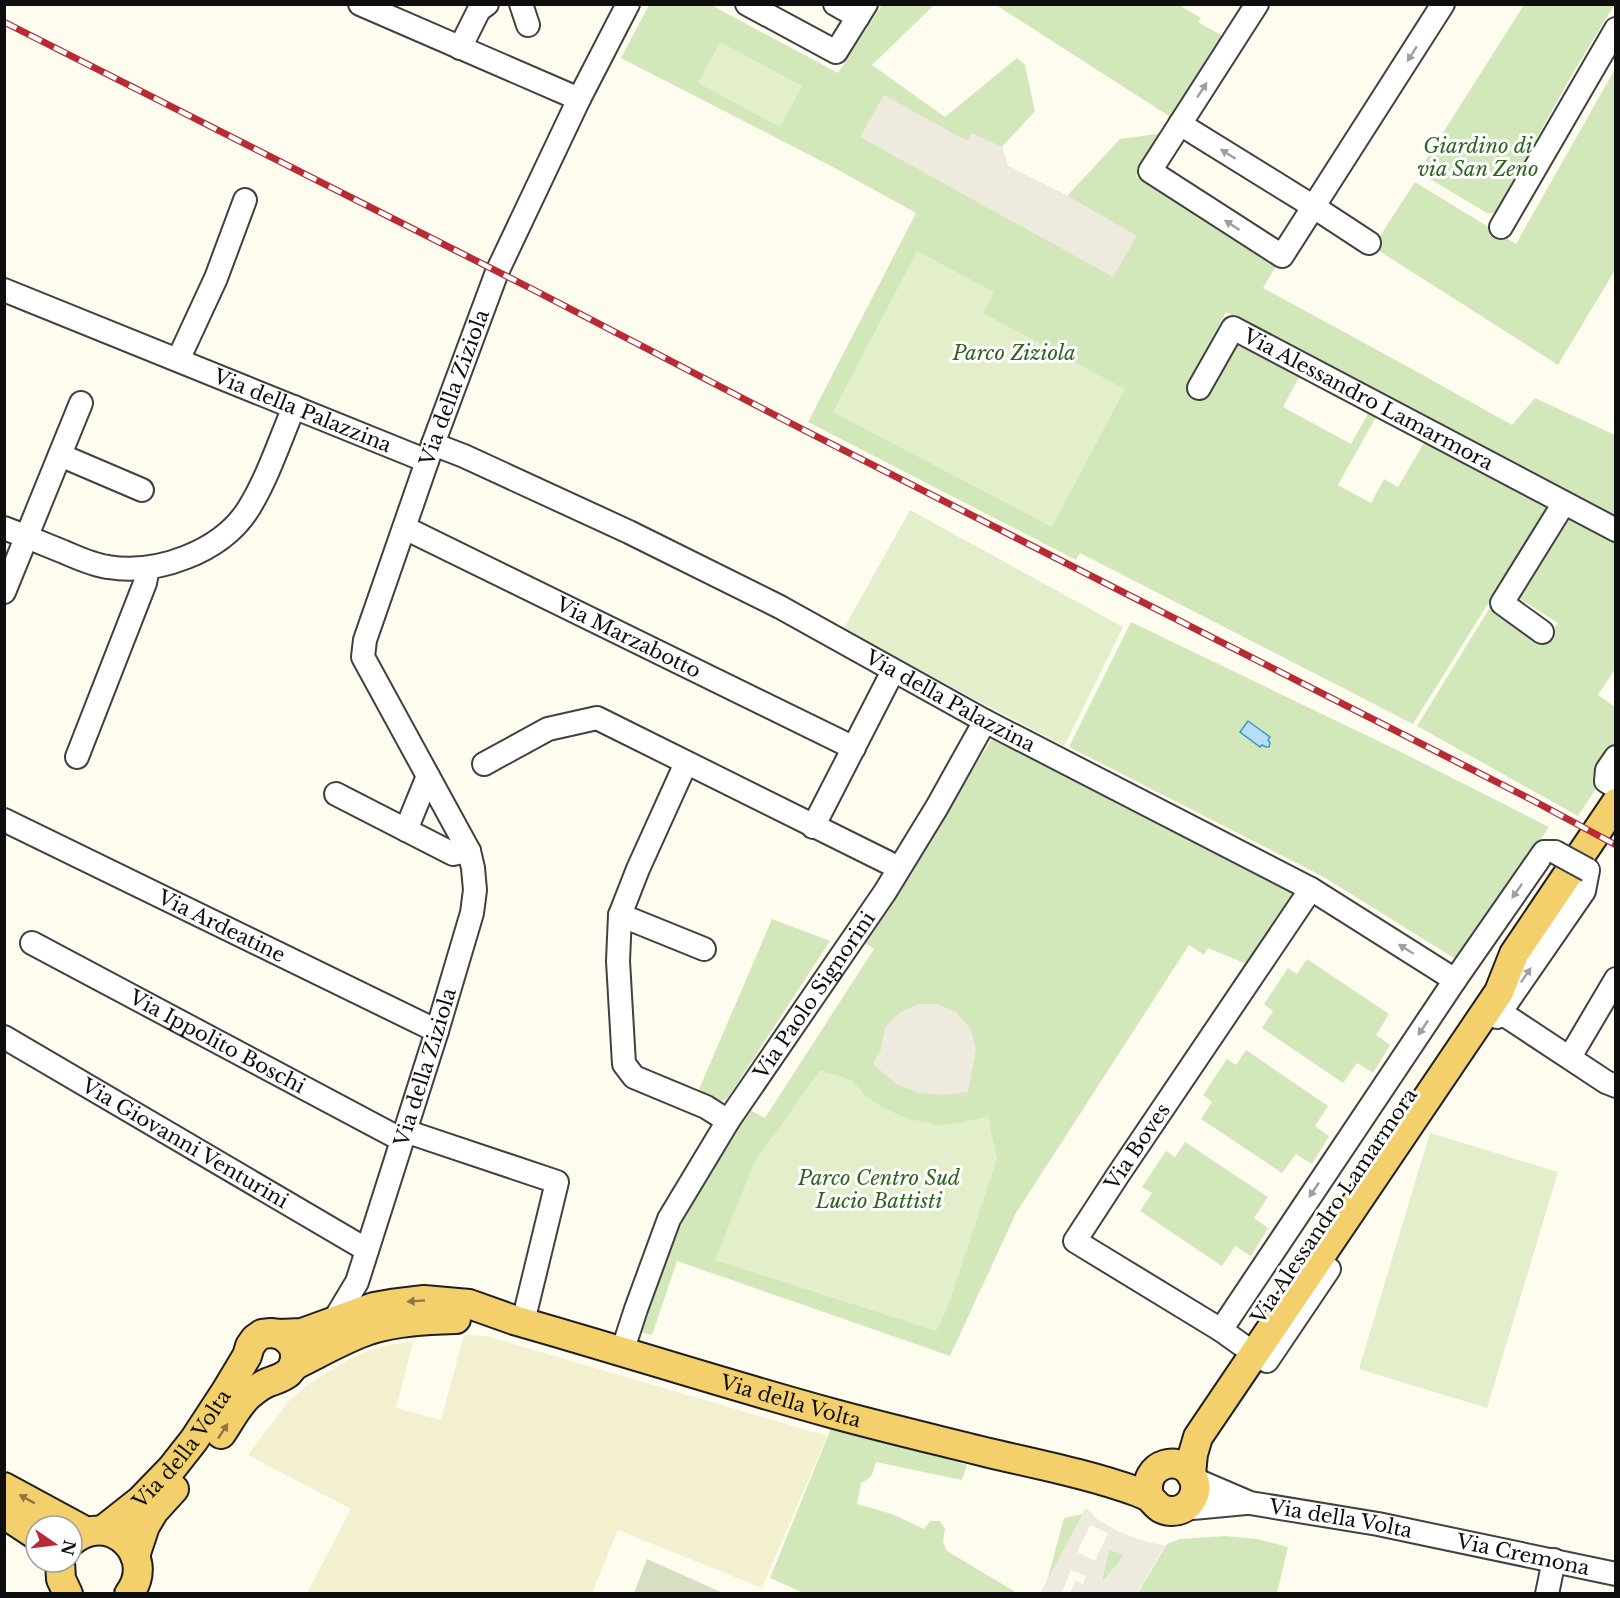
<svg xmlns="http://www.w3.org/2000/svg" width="1620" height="1598" viewBox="0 0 1620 1598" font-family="'Libre Baskerville',serif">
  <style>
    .farmland { fill: #f3f0d0 }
    .green { fill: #d2e8ba }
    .cemetery { fill: #d6e0c1 }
    .pitch { fill: #e3efcb }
    .plaza { fill: #eeeade; fill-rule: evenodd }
    .water { fill: #b6def4; stroke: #4094c8; stroke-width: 1.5 }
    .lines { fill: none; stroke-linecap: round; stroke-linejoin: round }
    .minor-casing { stroke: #414141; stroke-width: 26 }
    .major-casing { stroke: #1f1f1f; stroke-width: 32 }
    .minor { stroke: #fff; stroke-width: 22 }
    .major { stroke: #f3d06b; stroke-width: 28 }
    .rail-casing { stroke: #b92b34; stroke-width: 7 }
    .rail { stroke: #fff; stroke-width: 4.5; stroke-dasharray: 14; stroke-linecap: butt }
    .minor-bridge-casing { stroke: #414141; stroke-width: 26; stroke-linecap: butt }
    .minor-bridge { stroke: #fff; stroke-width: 22 }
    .oneway { fill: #9f9f9f }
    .oneway2 { fill: #8c7941 }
    .labels { text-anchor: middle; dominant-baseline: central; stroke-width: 6; stroke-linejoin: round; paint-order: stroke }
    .park-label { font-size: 20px; font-style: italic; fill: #2f6320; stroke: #fff }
    .street-label { font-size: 20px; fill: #0e0e0e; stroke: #fff }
  </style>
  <rect width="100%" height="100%" fill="#fefbef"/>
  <path class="farmland" d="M464,1335L486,1336L827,1436L762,1588L618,1530L592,1593H307L351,1509L248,1455L289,1401L309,1384L351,1358L371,1350L393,1344L413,1342L396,1408L441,1420Z"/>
  <g class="green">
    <path d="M649,5H711L838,73L882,5H934L872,65L945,117L1017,58L1025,65L1035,111L1002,147L1008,166L1067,196L1120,139L1164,133L1136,176L1277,264L1263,288L1412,369L1512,425L1535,398L1615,435V522L1226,312L1187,386L1204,394L1233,342L1245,340L1303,370L1283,407L1351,444L1374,403L1382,406L1338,485L1371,503L1384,479L1398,487L1425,441L1549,506L1413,724L1080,553L1076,560L808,422L916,213L831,166L621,58Z"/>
    <path d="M996,5H1179L1201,18L1198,22L1224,37L1172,118Z"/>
    <path d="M1524,5H1614L1570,78L1495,213H1487L1418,172Z"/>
    <path d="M1615,69V270L1558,365L1373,247L1415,182L1516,244Z"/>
    <path d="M1567,512L1615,539V669L1598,695L1615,707V742L1594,775L1597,787L1578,816L1417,726L1489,609L1542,644L1558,623L1514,595Z"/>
    <path d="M1131,622L1399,751L1549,827L1457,960L1322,876L1069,747Z"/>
    <path d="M992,739L1298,890L1251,966L1208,948L1204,955L1189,945L1016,1213L950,1356L677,1261L652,1335L640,1332L676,1223L750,1110L765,1118L874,949L864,942Z"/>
    <path d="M772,919L830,941L727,1099L717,1102L697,1094Z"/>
    <path d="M1307,959L1389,1014L1376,1035L1390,1045L1373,1073L1357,1063L1343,1083L1262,1028L1273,1011L1264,1004L1288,968L1297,974Z"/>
    <path d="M1246,1050L1328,1106L1315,1126L1329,1136L1312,1164L1296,1154L1282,1173L1201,1119L1212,1102L1203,1095L1227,1059L1236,1065Z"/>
    <path d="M1185,1142L1268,1197L1254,1218L1268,1228L1251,1256L1235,1246L1222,1266L1140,1211L1152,1193L1142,1187L1166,1151L1175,1157Z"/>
    <path d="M832,1426L967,1465L962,1480L876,1462C873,1473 872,1478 861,1483L857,1504L892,1514L924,1529L930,1521H940L945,1529L943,1542L947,1551L1017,1593H804L770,1578Z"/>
    <path d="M1083,1514L1047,1581L1064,1518Z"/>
    <path d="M1225,1536L1257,1539L1288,1547L1277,1593H1138L1167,1544L1180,1539Z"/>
    <path d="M1109,1550L1125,1554L1101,1585Z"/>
  </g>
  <path class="cemetery" d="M647,1559L723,1593H634Z"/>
  <g class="pitch">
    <path d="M720,42L802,86L780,127L698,83Z"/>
    <path d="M917,251L994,292L983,313L1125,389L1052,527L833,412Z"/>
    <path d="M910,510L1123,627L1064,746L843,630Z"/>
    <path d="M820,1070L851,1080L866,1096L883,1108L909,1119L940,1125L961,1123L988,1116L997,1159L947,1309L936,1331L715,1260L754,1163Z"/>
    <path d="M1430,1133L1558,1172L1487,1408L1359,1369Z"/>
  </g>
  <g class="plaza">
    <path d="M884,95L967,141L972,133L1002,147L1008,166L1068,196L1137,236L1113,277L860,137Z"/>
    <path d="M918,1004H937L956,1012L971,1029L976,1050L968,1092L944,1095L919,1093L896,1084L873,1064L881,1049L885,1027L899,1013Z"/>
    <path d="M1086,1508L1098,1520L1118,1531L1137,1539L1165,1546L1137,1593H1070L1075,1581L1083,1584L1086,1576L1071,1570L1062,1593H1063H1040ZM1090,1525L1108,1533L1095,1561L1077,1552ZM1109,1550L1125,1555L1101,1583Z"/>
  </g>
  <path class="water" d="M1248,721L1270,737L1268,740L1270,743L1269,747H1266L1262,745L1260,747L1240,732Z"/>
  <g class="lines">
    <defs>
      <g id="minor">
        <path d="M360,4L579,99"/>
        <path d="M521,4L528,25"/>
        <path d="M747,4L836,52L866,4"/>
        <path d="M835,4L858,17"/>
        <path d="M1257,4L1150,171L1282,256L1443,4"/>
        <path d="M460,48L479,10L487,4"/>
        <path d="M1180,124L1314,207L1369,243"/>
        <path d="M1501,227L1616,29"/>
        <path id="s1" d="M4,290L427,461"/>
        <path d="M178,360L216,278L245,200"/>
        <path id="s2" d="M1199,388L1233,328L1616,530"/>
        <path id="s3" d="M433,444L464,456L629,532L780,607L985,721L1311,889L1455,980"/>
        <path d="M60,455L142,490"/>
        <path d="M4,528C25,536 44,544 64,552C78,558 93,565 108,567C157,575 222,552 249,508C268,477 280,440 294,407"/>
        <path id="s4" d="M405,528L854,748"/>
        <path d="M4,592L81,403"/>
        <path d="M1542,632L1502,603L1564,503"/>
        <path d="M77,757L145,583L148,568"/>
        <path d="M1616,757L1607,770L1606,781L1616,787"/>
        <path d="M686,763L638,869L620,915L618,961L624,1064L634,1077L706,1107L728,1121"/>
        <path d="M484,764L548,729L597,718L899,868"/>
        <path d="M336,794L453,854L469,851"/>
        <path id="s5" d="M4,820L437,1031"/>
        <path d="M813,827L893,671"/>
        <path d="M406,830L428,776"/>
        <path d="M620,915L704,949"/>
        <path id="s6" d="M32,943L402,1140"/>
        <path d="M1500,1012L1606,1082L1616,1086"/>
        <path d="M1497,1017L1584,891L1588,870"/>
        <path id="s7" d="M4,1037L367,1250"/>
        <path d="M1570,1057L1616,979"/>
        <path d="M405,1131L557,1182L523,1322"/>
        <path id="s8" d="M333,1322L357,1282L437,1031L472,913L475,890L473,868L469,851L363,657L365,640L433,444L497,272L579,99L628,4"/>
        <path d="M1221,1330L1455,980L1544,852H1555"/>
        <path id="s9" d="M1242,1345L1221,1330L1075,1241L1118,1175L1311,889"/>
        <path id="s10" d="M622,1352L636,1309L669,1219L728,1121L885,892L937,807L985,721"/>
        <path d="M1255,1355L1267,1361L1329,1269"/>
        <path id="s11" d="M1194,1479L1250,1503L1378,1524L1616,1574"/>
        <path d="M1182,1509L1246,1503"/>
        <path d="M1547,1594L1554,1560"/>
      </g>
      <g id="major">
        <path d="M293,1366C318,1354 343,1339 369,1330C397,1321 427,1320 456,1319"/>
        <path d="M221,1434C230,1421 237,1406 249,1395C255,1390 264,1383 272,1381C286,1376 295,1372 295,1355C295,1345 288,1339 279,1334"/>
        <path d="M1191,1474L1193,1454L1198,1437L1499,992L1514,954L1616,803"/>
        <path d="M4,1487L87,1532"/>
        <path d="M4,1514L36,1535"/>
        <path id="s12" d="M103,1530L141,1500L172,1468L194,1440L226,1391L247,1356L250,1346L255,1339L262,1334L271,1333L279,1334L302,1333L374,1307L391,1304L424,1300L469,1304L514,1320C620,1350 725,1384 831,1413C882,1427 933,1439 985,1452C1036,1464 1088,1474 1138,1492C1141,1494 1147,1495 1150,1498C1157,1505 1160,1511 1172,1511C1188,1511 1199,1495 1194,1480C1185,1452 1141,1461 1149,1497"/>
        <path d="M72,1541C109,1509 158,1556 129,1594"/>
        <path d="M135,1556L145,1526L154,1511L174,1489"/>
        <path d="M60,1562L61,1579L68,1594"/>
      </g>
    </defs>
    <use href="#minor" class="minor-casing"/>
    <use href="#major" class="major-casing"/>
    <use href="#minor" class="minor"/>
    <use href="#major" class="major"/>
    <defs>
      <path id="rail" d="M4,22L530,288L798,427L1534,801L1616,845"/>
    </defs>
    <use href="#rail" class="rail-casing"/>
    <use href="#rail" class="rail"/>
    <defs>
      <path id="minor-bridge" d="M1555,852L1588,870"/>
    </defs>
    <use href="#minor-bridge" class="minor-bridge-casing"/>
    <use href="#minor-bridge" class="minor-bridge"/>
  </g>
  <defs><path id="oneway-solid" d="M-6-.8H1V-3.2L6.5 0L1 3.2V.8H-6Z" transform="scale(1.5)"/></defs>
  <g class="oneway">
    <use href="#oneway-solid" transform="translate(1412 54) rotate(122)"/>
    <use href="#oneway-solid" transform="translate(1202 90) rotate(-57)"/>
    <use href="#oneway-solid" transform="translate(1228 154) rotate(-148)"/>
    <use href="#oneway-solid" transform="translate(1232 225) rotate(-147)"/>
    <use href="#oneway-solid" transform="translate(1517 891) rotate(125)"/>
    <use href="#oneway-solid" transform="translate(1406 949) rotate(-148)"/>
    <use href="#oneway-solid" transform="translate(1526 975) rotate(-55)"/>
    <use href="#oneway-solid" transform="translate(1423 1028) rotate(124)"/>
    <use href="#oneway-solid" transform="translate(1314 1190) rotate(124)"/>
  </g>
  <g class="oneway2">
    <use href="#oneway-solid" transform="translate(416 1301) rotate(176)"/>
    <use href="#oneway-solid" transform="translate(223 1431) rotate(-57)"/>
    <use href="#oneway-solid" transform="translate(27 1499) rotate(-151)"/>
  </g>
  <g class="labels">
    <g class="park-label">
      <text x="1478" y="146">Giardino di<tspan x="1478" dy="23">via San Zeno</tspan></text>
      <text x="1014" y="353">Parco Ziziola</text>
      <text x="879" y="1178">Parco Centro Sud<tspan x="879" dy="23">Lucio Battisti</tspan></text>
    </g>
    <g class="street-label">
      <text stroke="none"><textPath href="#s8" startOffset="1002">Via della Ziziola</textPath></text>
      <text stroke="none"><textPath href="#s2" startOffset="222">Via Alessandro Lamarmora</textPath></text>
      <text stroke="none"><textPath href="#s1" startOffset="322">Via della Palazzina</textPath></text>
      <text stroke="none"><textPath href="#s4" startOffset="249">Via Marzabotto</textPath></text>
      <text stroke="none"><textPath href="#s3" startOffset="578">Via della Palazzina</textPath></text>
      <text stroke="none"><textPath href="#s5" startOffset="242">Via Ardeatine</textPath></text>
      <text stroke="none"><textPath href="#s10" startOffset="408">Via Paolo Signorini</textPath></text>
      <text stroke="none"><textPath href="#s6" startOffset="210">Via Ippolito Boschi</textPath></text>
      <text stroke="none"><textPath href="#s8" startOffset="272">Via della Ziziola</textPath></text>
      <text stroke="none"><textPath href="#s7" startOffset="210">Via Giovanni Venturini</textPath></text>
      <text stroke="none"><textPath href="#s9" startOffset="310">Via Boves</textPath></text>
      <text transform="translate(1334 1206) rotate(-56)">Via Alessandro Lamarmora</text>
      <text stroke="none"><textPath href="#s12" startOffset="804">Via della Volta</textPath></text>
      <text stroke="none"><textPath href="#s12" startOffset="114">Via della Volta</textPath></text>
      <text stroke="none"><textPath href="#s11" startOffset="153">Via della Volta</textPath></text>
      <text stroke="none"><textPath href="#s11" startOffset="339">Via Cremona</textPath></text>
    </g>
  </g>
  <rect width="1620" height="1598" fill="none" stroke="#0e0e0e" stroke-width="12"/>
  <g transform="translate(54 1544) rotate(104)"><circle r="28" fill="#ffffff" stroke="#9f9f9f" stroke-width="1.5"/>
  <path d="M0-4.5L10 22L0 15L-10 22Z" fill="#b92b34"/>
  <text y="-9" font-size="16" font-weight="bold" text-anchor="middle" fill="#0e0e0e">N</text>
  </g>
</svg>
